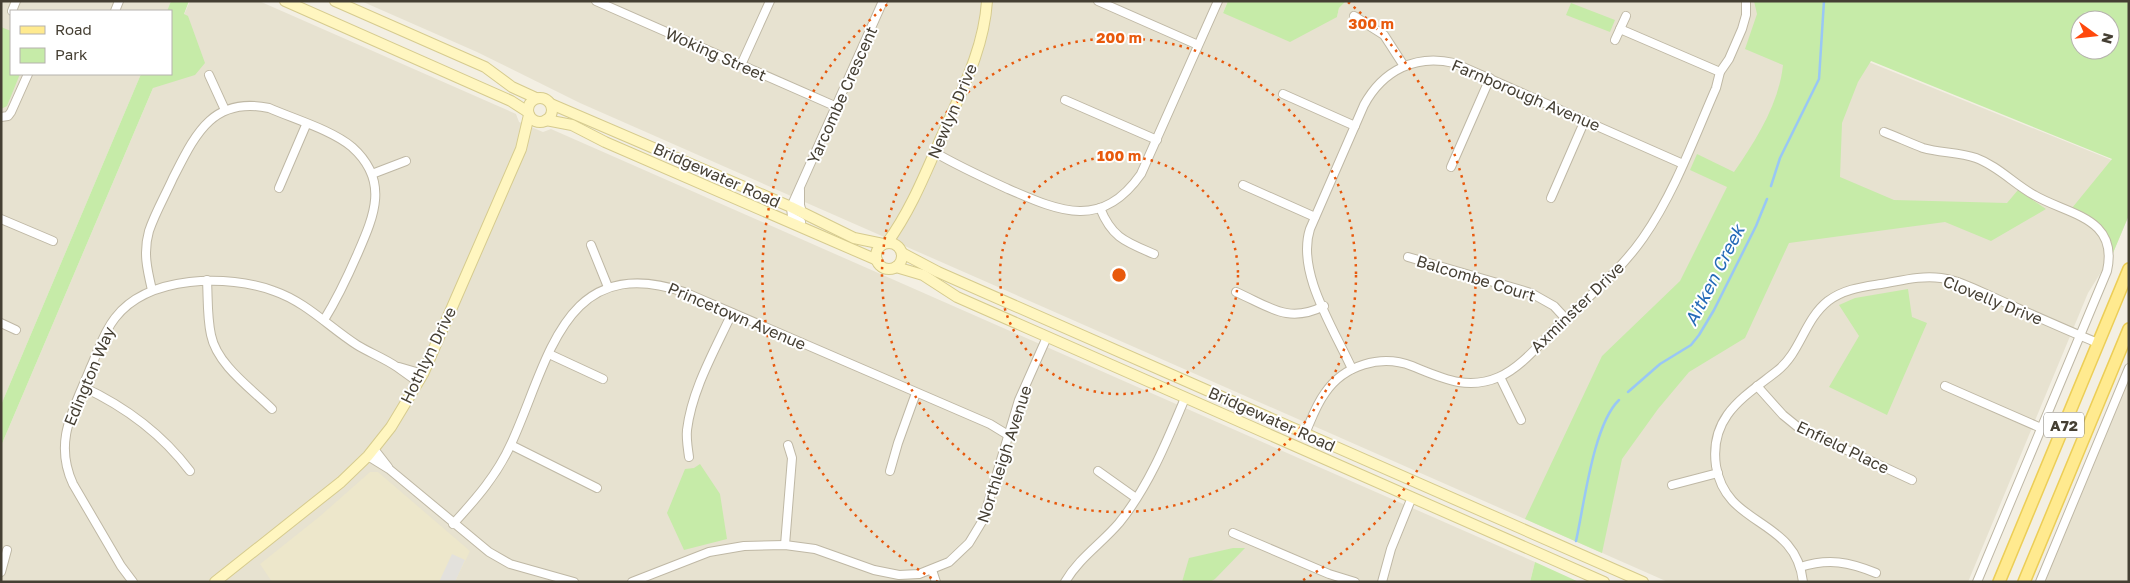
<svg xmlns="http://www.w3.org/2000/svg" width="2130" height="583" viewBox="0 0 2130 583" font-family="'Golos Text',sans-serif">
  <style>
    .residential { fill: #e7e2d0 }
    .education { fill: #ede7cb }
    .green { fill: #c6eba8; fill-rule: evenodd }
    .parking { fill: #e3e1dc }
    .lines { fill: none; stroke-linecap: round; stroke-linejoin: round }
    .stream { stroke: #99c7f5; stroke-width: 2.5 }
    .street-casing { stroke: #bfb8a5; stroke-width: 10 }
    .secondary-casing { stroke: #d6cb8e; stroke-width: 12 }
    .primary-casing { stroke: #ecce57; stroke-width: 14 }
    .street { stroke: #fff; stroke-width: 8 }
    .secondary { stroke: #fff6c0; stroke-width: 10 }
    .primary { stroke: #ffea8f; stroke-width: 11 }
    .ring { fill: none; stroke: #e8590c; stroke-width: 2.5; stroke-dasharray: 2.5 5 }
    .labels { text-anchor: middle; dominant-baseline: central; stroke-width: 4; stroke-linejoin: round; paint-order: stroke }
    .shield { fill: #fff; stroke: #7d7970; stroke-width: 1 }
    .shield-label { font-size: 15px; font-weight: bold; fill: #453f33 }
    .street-label { font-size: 16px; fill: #453f33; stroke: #fff }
    .water-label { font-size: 18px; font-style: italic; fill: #256bb8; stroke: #fff }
    .centre { fill: #e8590c; stroke: #fff; stroke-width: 2.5 }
    .ring-label { font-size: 15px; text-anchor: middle; font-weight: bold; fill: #e8590c; stroke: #fff; stroke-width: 4; stroke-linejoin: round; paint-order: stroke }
  </style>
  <rect width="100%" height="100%" fill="#f3efe3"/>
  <g class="residential">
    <path d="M1,1H171L167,11H11V74H141L1,405Z"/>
    <path d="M190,1H259L516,114L519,122L543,132L551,129L1535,562L1530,582H1V446L159,74H171V44Z"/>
    <path d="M361,1H1228L1223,13L1337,17L1339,8L1346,1H1754L1787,29L2129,167V215L2113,253L2088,293L1968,582H1668L580,103L477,52Z"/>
    <path d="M2129,364V582H2037Z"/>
  </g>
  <path class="education" d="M370,472H378L470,551L455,582H272L260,564L319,517Z"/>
  <g class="green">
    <path d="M171,1H189L184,14L188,16L205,63L195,75L153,88L1,446V405L141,74H171V11H167Z"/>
    <path d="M1228,1H1346L1339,8L1337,17L1290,42L1223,13Z"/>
    <path d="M1754,1H2129V215L2113,253C2106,227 2096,219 2072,208L2112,159L1871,61L1858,82L1842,123L1840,177L1894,200L2007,203L2018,190L2046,209L1991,241L1945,222L1789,243L1745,338L1689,372L1658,409L1622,459L1602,553L1525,519L1602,356L1680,281L1727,187L1690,170L1697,154L1734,172C1756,140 1779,104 1783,65L1745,49L1757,14ZM2080,20H2110V50H2080Z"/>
    <path d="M1571,3L1615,20L1610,32L1566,15Z"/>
    <path d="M1,27L11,31V74H20L7,106L1,109Z"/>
    <path d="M1908,289L1912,317L1927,323L1887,415L1829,387L1859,336L1839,305L1855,298Z"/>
    <path d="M700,464L720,494L727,539L684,550L667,513L685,469L694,468Z"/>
    <path d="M1233,548H1245L1215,579L1210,582H1182L1189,558Z"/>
    <path d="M1535,562L1579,582H1530Z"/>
  </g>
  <path class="parking" d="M452,554L465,560L455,582H439Z"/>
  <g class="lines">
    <g class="stream">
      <path d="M1771,186L1780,158L1819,79L1824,1"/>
      <path d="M1628,392L1660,364L1691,345L1699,335L1714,310L1756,226L1767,199"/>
      <path d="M1576,541C1584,506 1593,425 1619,400"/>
    </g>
    <defs>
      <g id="street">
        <path d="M596,1L837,107"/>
        <path d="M1098,1L1198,45"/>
        <path d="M12,11L16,1"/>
        <path d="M115,11L119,1"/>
        <path d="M1354,16L1384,35L1404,66"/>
        <path d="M1620,29L1720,72"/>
        <path d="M1615,40L1626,16"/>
        <path d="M741,65L770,1"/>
        <path d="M209,75L225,110"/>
        <path d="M1283,94L1355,126"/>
        <path d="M1065,100L1157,140"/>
        <path d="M1,117L8,116L11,112L28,74"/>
        <path d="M1884,132C1897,137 1910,143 1923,148C1940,153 1959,152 1976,158C1998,166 2014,184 2034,195C2068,215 2119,217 2107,271L1977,582"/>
        <path d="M934,152C958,166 982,177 1006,188C1059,211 1101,231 1141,174L1218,1"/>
        <path d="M1451,167L1490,78"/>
        <path d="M372,174L406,161"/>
        <path d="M1243,185L1315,217"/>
        <path d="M279,188L306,125"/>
        <path d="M800,190V205L802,212"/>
        <path d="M1551,198L1585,120"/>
        <path d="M1100,208C1112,238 1126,242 1154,254"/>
        <path d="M1,219L53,241"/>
        <path d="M801,222L792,217L791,207L883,1"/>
        <path d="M591,245L608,287"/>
        <path d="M1408,257L1531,293L1554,306L1566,319"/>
        <path d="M207,280C208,298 207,317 211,335C217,365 252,389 272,409"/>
        <path d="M152,290C147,269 143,252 149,231C155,213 165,196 173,178C195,135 212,96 269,108C294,119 332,130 352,147C390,181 374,216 357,255C347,278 337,299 324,320"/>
        <path d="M1236,292C1270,307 1288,324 1324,306"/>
        <path d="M1,323L16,330"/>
        <path d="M549,354L603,379"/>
        <path d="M399,367L423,374"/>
        <path d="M1352,369C1334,329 1296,272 1310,229L1364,105C1383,70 1416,54 1454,63L1683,164"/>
        <path d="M1500,377L1521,420"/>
        <path d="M1757,386L1783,415L1799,428L1912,480"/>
        <path d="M1945,386L2041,428"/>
        <path d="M83,387C126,407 162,434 190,471"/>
        <path d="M1305,434C1311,420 1316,405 1325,393C1344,365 1381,354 1412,366C1442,378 1467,391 1499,377C1522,367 1541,342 1559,325C1588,297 1620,271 1643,238C1675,192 1694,138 1716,88L1720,72L1729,59L1742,29L1746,15V1"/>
        <path d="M511,445L597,488"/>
        <path d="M374,449L388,467"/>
        <path d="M368,456L389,469L489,552L510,564L574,582"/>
        <path d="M689,457C688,449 686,439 687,430C692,389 715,350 732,313"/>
        <path d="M890,471L898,443L916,393"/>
        <path d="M1098,471L1136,498"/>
        <path d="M1672,485L1718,473"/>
        <path d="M453,524C476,499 497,475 511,444C549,362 563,251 684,292L990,424L1008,435"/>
        <path d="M1233,533L1329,574L1355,582"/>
        <path d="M785,545L792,458L788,445"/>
        <path d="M1800,567C1829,558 1849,562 1876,573"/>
        <path d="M932,570L936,582"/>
        <path d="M1,572L7,550"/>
        <path d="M133,582L121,566L73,484C53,441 74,409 90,369C98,352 103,333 115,318C148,275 228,274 274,291C306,302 329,327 357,345C370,353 384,358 397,367C404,372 411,377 418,382"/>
        <path d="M632,582L709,552L744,546L785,545L815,549L874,570L899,575L919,574L949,562L969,543L983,520L1019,400L1047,337"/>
        <path d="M1065,582C1079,558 1101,544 1119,523C1149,486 1167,441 1185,398"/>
        <path d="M1382,582L1391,549L1412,497"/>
        <path d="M1803,582C1796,517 1726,528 1716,466C1709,416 1744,397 1777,371C1801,352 1804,320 1828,301C1844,289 1862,287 1881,284C1900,281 1921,275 1941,278C1961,281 1979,291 1997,299C2031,314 2064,329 2098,343"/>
        <path d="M2040,582L2129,368"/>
      </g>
      <g id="secondary">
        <path d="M285,1L511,101L528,112"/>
        <path d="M335,1L485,67L512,87L536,98"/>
        <circle cx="540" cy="110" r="12"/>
        <path d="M551,104L791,207L854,238L883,244"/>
        <path d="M546,120L572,125L605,142L877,260"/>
        <circle cx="889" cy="256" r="13"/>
        <path d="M887,243C911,210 925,174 941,138C960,94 984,50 987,1"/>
        <path d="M902,253L938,272L1643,582"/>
        <path d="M896,267L923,275L957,297L1604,582"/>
        <path d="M215,582L341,482L368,456L391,427L423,374L521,149L529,115"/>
      </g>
      <g id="primary">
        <path d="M1999,582L2129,269"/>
        <path d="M2024,582L2129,329"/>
      </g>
    </defs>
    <use href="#street" class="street-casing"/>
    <use href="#secondary" class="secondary-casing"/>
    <use href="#primary" class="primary-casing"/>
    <use href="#street" class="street"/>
    <use href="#secondary" class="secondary"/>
    <use href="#primary" class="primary"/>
  </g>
  <g class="ring">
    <circle cx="1119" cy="275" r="119"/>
    <circle cx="1119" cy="275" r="237"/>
    <path d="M938 582A356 356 0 0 1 890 2M1348 2A356 356 0 0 1 1300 582"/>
  </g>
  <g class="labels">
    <rect class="shield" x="2044" y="412.5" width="40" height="25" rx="4"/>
    <g class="shield-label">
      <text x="2064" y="425">A72</text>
    </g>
    <g class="street-label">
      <text transform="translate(716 54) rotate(24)">Woking Street</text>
      <text transform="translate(842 95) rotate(-66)">Yarcombe Crescent</text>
      <text transform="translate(1526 95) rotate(23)">Farnborough Avenue</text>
      <text transform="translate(952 111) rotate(-67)">Newlyn Drive</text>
      <text transform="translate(717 175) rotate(24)">Bridgewater Road</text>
      <text transform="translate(1476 278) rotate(17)">Balcombe Court</text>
      <text transform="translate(1993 300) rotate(22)">Clovelly Drive</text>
      <text transform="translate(1577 307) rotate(-44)">Axminster Drive</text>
      <text transform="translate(737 316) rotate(23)">Princetown Avenue</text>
      <text transform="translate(428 355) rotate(-64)">Hothlyn Drive</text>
      <text transform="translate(89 376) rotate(-67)">Edington Way</text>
      <text transform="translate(1272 419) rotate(24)">Bridgewater Road</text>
      <text transform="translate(1843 447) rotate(26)">Enfield Place</text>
      <text transform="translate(1004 454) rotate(-72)">Northleigh Avenue</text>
    </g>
    <g class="water-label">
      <text transform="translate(1714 275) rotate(-63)">Aitken Creek</text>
    </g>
  </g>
  <circle cx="1119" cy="275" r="8" class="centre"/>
  <g class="ring-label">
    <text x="1371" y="29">300 m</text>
    <text x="1119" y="43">200 m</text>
    <text x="1119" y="161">100 m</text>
  </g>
  <rect width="2130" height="583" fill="none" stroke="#453f33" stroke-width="5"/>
  <rect x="10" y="10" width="162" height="65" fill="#ffffff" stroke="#b5b2ad"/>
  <rect x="20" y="26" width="25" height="8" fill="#ffea8f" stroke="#b5b2ad"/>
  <text x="55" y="35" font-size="15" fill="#453f33">Road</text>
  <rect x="20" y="48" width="25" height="15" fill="#c6eba8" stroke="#b5b2ad"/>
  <text x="55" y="60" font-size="15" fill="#453f33">Park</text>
  <g transform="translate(2095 35) rotate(105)"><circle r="24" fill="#ffffff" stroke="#b5b2ad"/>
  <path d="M0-4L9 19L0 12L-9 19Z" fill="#ff490d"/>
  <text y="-8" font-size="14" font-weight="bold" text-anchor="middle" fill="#453f33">N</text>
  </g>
</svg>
